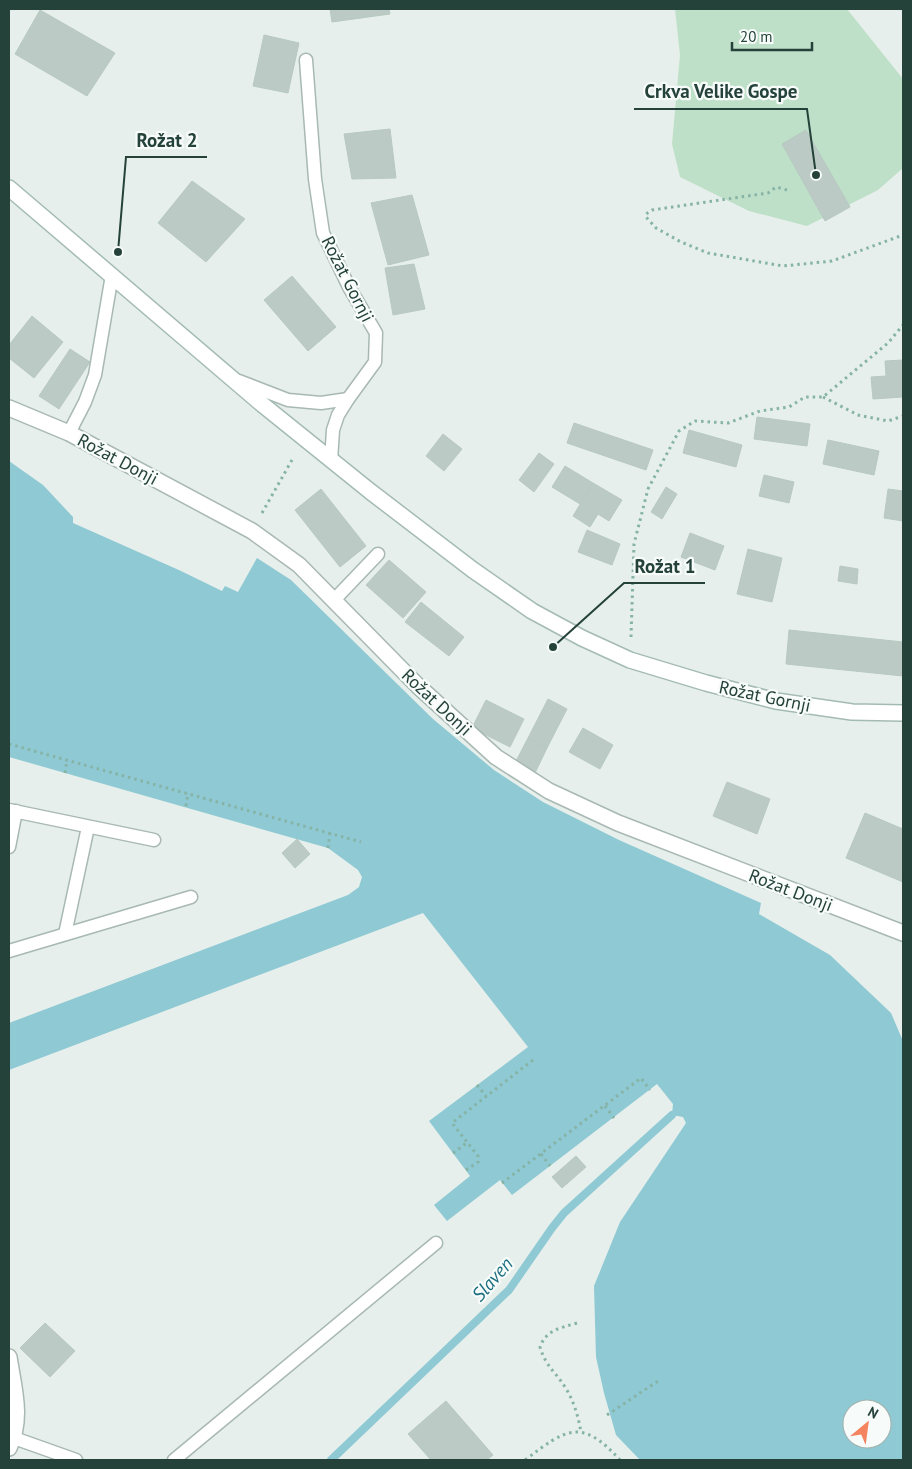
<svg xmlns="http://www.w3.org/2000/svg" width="912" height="1469" viewBox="0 0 912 1469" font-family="'PT Sans',sans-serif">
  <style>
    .green { fill: #bfe0c8 }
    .water { fill: #8ec9d4; fill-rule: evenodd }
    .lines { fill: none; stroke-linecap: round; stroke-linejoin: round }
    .stream { stroke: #8ec9d4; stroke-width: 8 }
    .building { fill: #bbcac4; stroke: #b8c9c2 }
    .service-casing { stroke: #a8b8b2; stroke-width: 15 }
    .minor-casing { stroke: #a8b8b2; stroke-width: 18 }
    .secondary-casing { stroke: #a4bbb3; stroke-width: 18 }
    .path { stroke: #86b3a5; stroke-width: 3; stroke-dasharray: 2.5 4; stroke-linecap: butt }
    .service { stroke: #fff; stroke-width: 12 }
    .minor { stroke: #fff; stroke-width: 15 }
    .secondary { stroke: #fff; stroke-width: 15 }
    .labels { text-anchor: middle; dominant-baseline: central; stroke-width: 4.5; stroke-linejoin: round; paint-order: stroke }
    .street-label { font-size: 18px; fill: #24423a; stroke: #f7fbf9 }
    .water-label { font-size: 19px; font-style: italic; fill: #1c6f80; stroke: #f7fbf9 }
    .leader { fill: none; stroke: #24423a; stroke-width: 2 }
    .callout-dot { fill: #24423a; stroke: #f7fbf9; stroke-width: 2 }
    .callout-label { font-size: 19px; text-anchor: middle; font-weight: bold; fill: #24423a; stroke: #f7fbf9; stroke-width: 4.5; stroke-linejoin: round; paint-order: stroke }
  </style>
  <rect width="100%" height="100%" fill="#e6efeb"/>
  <path class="green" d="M675,9H847L903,79V168L878,190L807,226L749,211L680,177L672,144L680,55Z"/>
  <path class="water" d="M9,461L43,485L73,517V523L181,571L222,591L225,586L238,592L257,558L291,580L433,719L494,770L543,802L619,840L761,903L759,914L830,955L891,1013L903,1041V1460H640L616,1435L604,1393L596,1357L594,1286L620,1222L686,1123L683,1117L672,1115L673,1104L657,1084L512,1195L500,1180L447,1221L434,1205L470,1176L429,1121L528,1047L423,913L9,1070V1023L348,895L359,887L362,877L358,870L328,848L9,757ZM852,1409H882V1439H852Z"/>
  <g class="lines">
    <path class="stream" d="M331,1460L509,1290L552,1228L564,1213L672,1115"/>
  </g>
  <g class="building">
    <path d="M330,9H389L390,14L332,22Z"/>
    <path d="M40,10L115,53L87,96L15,54Z"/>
    <path d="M264,35L299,43L288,93L253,86Z"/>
    <path d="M390,129L396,178L352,179L344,134Z"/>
    <path d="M806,130L850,207L825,221L782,144Z"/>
    <path d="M192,181L245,219L206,262L158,223Z"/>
    <path d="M412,195L429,255L388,265L371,203Z"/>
    <path d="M414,264L425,309L393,315L385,268Z"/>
    <path d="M292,276L336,327L308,351L264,300Z"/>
    <path d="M32,316L63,342L34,378L9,358V345Z"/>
    <path d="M70,349L90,362L59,409L39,396Z"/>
    <path d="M903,360V397L873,399L871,377L886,376L885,361Z"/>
    <path d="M757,417L810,424L807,446L754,439Z"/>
    <path d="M574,423L653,450L646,470L567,443Z"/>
    <path d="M689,430L742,445L736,467L683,453Z"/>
    <path d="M443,434L462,449L444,471L426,456Z"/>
    <path d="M828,440L879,451L874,475L823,464Z"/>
    <path d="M539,453L554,464L534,492L519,480Z"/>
    <path d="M565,466L593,483L580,504L552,487Z"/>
    <path d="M764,475L794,482L789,503L759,496Z"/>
    <path d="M593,483L622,500L609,521L598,514L590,527L573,516Z"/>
    <path d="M666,487L677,494L662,519L651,512Z"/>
    <path d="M321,489L366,546L340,567L295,510Z"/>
    <path d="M888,489L903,491V521L884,518Z"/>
    <path d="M587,530L620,544L612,565L578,552Z"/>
    <path d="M690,533L724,546L715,570L681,557Z"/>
    <path d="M748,549L782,558L772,602L737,594Z"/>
    <path d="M389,560L426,592L403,618L366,585Z"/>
    <path d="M840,566L858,569L857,584L838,581Z"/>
    <path d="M421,602L464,637L449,656L405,622Z"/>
    <path d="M789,630L903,642V676L786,664Z"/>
    <path d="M548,699L567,709L547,748L528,738Z"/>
    <path d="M486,700L524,719L510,747L472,728Z"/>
    <path d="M583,728L613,745L600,769L569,752Z"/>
    <path d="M528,738L547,748L535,773L515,763Z"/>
    <path d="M727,782L770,799L757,834L713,816Z"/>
    <path d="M865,813L903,829V882L846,858Z"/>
    <path d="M297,839L310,854L295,868L282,853Z"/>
    <path d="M576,1156L586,1167L562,1188L552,1177Z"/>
    <path d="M45,1323L75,1351L50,1377L20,1348Z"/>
    <path d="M446,1401L493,1455L487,1460H431L408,1434Z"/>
  </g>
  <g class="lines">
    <defs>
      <g id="service">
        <path d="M306,60L315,179L323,233L349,287L376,333L375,362L348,399L338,415L333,430L331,460"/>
        <path d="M239,381L288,400L321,403L348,399"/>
        <path d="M69,433L85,402L95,375L112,275"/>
        <path d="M335,599L378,554"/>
        <path d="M9,810L154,840"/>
        <path d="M9,847L16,811"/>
        <path d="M65,934L88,827"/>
        <path d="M9,951L191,897"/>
        <path d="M14,1438L76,1460"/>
        <path d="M174,1460L436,1243"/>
      </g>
      <g id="minor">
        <path d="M9,408L69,433L252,531L299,565L418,686L496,757L549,791L618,823L903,933"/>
        <path d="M9,1357C14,1389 23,1418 9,1448"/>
      </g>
      <path id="secondary" d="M9,188L263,405L371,492L473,570L532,611L582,638L630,660L706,683L776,701L852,712L903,713"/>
    </defs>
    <use href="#service" class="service-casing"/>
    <use href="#minor" class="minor-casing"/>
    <use href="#secondary" class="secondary-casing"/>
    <g class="path">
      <path d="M787,190L776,187L768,193L652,210L646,214V217L656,228L681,242L708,253L783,266L832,261L903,235"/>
      <path d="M823,397L858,415L888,421L903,416"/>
      <path d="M262,513L292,460"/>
      <path d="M631,637L634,544L648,489L679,431L695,421L728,423L760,411L789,407L805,397H823L888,343L903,325"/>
      <path d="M9,744L361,842"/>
      <path d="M65,773L67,760"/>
      <path d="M186,806L188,793"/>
      <path d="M328,848L330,833"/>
      <path d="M477,1085L486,1096"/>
      <path d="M605,1106L614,1118"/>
      <path d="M453,1153L468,1142"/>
      <path d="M541,1154L550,1166"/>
      <path d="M466,1170L478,1162V1156L452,1123L533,1060"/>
      <path d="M502,1183L641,1078L650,1090"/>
      <path d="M577,1323C560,1328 546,1330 540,1347C546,1367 555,1371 565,1387C574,1401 578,1416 581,1432"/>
      <path d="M607,1415L661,1379"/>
      <path d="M525,1460C566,1429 581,1417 620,1460"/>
    </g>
    <use href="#service" class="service"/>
    <use href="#minor" class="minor"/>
    <use href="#secondary" class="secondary"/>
  </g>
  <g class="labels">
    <g class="street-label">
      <text transform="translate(348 279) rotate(63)">Rožat Gornji</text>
      <text transform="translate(118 459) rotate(28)">Rožat Donji</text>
      <text transform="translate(765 696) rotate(12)">Rožat Gornji</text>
      <text transform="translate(437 702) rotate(43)">Rožat Donji</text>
      <text transform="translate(791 890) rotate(21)">Rožat Donji</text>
    </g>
    <g class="water-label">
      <text transform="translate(492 1279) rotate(-49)">Slaven</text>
    </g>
  </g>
  <path class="leader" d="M816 175L807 109H634M118 252L126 157H207M553 647L624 583H705"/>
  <g class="callout-dot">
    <circle cx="816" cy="175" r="5"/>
    <circle cx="118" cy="252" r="5"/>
    <circle cx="553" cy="647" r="5"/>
  </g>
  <g class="callout-label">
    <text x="721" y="98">Crkva Velike Gospe</text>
    <text x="167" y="147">Rožat 2</text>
    <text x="665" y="573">Rožat 1</text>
  </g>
  <rect width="912" height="1469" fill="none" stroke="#24423a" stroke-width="20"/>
  <g transform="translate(867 1424) rotate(29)"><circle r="24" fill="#f7fbf9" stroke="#a3b1ad"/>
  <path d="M0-4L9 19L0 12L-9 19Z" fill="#f4845f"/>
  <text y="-8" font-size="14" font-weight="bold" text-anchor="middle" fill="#24423a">N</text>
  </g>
  <path d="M732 42v8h80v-8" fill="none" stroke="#24423a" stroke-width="2.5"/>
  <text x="740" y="42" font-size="15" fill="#24423a" stroke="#f7fbf9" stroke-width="4" paint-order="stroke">20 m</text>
</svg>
